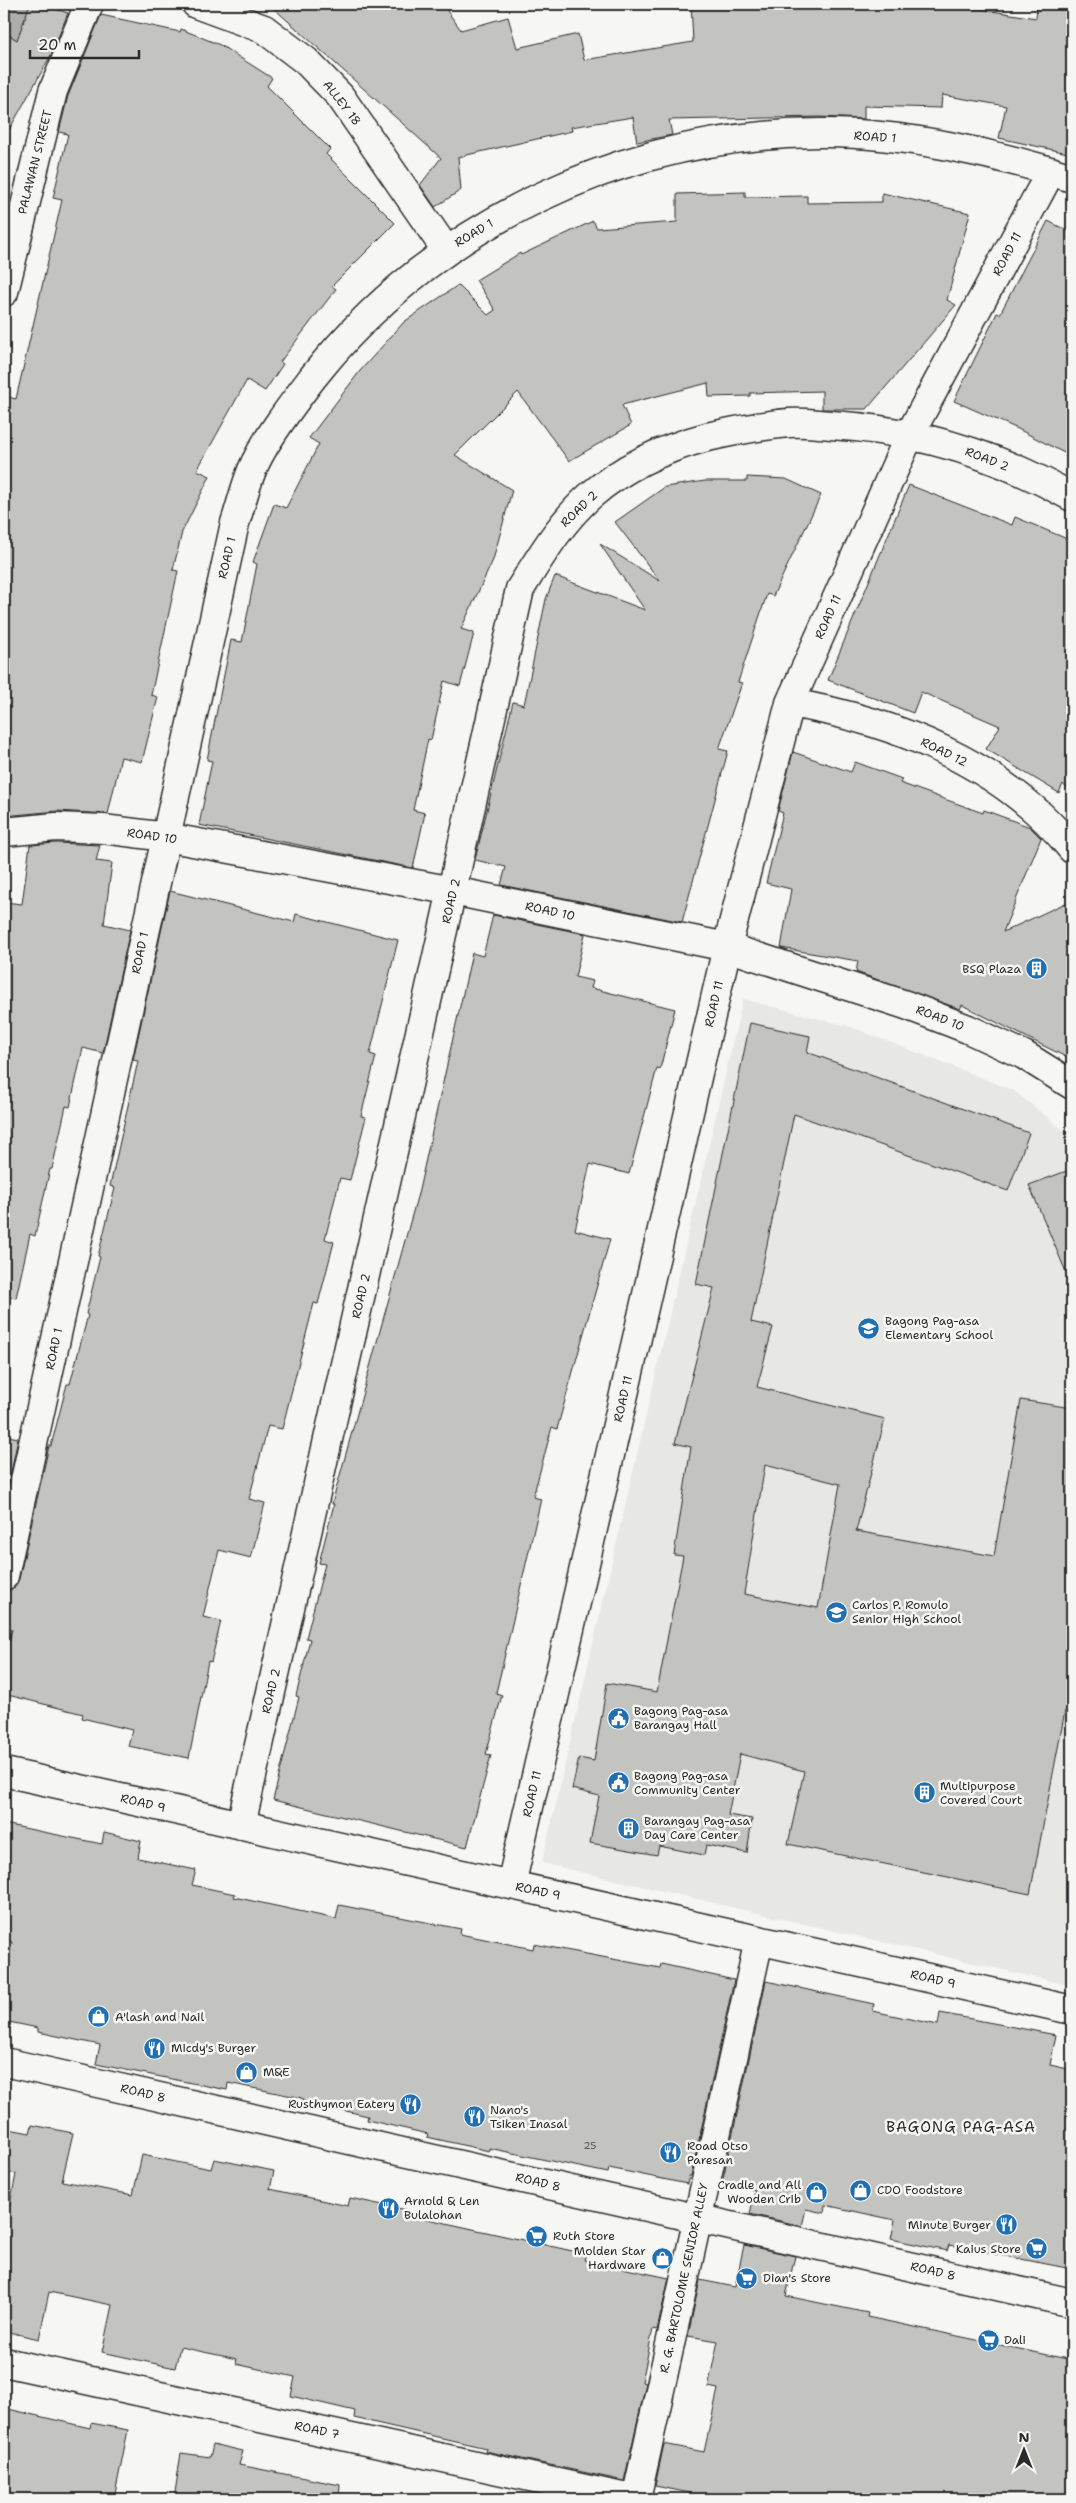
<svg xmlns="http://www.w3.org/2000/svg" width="1076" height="2503" font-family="'Shantell Sans',sans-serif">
	<rect width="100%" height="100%" fill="#f6f6f2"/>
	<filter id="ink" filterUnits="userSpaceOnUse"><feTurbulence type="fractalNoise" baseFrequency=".02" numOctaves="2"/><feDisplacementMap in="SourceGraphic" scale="10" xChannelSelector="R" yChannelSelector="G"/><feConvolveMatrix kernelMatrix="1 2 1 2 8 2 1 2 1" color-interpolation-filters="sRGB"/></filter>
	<g filter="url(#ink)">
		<!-- built -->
		<path fill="#e7e7e3" d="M743,999l108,28 162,63 59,47v849l-530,-123z"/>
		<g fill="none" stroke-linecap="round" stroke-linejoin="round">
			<!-- river -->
			<path stroke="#aeaeab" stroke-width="65" d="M4,35l22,-31"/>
		</g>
		<!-- building -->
		<path fill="#c3c3c0" stroke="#2b2b2b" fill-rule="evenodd" d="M30,4h9l29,9 -17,42 -47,84v-107l13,8z
			M269,4h173l19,26 47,-13 9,31 61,-14 6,26 109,-18 -2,-38h257l88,14 1,-14h35v150l-73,-16 7,-32 -64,-11 -1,13 -77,-2v13l-45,-2 -150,3 3,15 -35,7 -4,-25 -62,10 1,4 -114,26 3,33 -26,17 -15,-22 21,-27z
			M101,15l79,17 1,-3 39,16 52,33 -5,8 63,63 -4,5 69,69 -63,63 4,3 -56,73 3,2 -18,27 -18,-11 -50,90 13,6 -28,56 -9,38 5,1 -27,124 7,2 -16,65 -21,-5 -13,57 -51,-3 -53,5v-420l12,3 46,-199 -9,-2 15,-64 -9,-2 9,-36z
			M745,192v5l62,-1v7l75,-1v-9l88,20 -23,87 9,5 -89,104h-45v-18l-72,2v3l-41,1 -1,-14 -86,22 9,20 -62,36 -51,-69 -63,63 57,35 -19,70 -32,69 13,4 -14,53 -16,-5 -13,59 -3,-1 -15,71 12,3 -12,55 -214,-43 13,-64 -5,-1 24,-120 11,2 15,-78 -4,-2 21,-58 12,4 33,-64 -10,-6 51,-67 44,-49 54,-37 30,30 7,-5 -19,-30 44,-27 1,2 72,-34 4,7 80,-6v-28z
			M1048,221l24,12v224l-54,-28 -64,-28 43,-88 3,1z
			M747,477l39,2 35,16 -48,101 -6,-2 -29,88 4,1 -23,66 9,2 -46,171 -181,-37 5,-18 -31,-7 38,-158 11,3 22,-106 9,-23 90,34 -45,-66 60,37 -45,-59 50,-35 40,-6h42z
			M909,485l103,40 3,-8 57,24v253l-9,-10 -4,9 -73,-44 14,-23 -79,-34 -8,21 -85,-33z
			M793,752l58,20 4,-10 47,17 -2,4 83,30 1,-3 46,17 11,11 -38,94 69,-32v160l-110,-55 -2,4 -104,-37 2,-11 -77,-13 10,-59 -25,-6 17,-70 -5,-2z
			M56,843l44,2 -4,16 16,2 -8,61 26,6 -27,123 -20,-5 -13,59 -4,-1 -14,63h-2l-15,67 -5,-2 -14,64 -12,-2v-394l18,2 8,-59z
			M170,891l124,31 2,-8 102,26 -28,114 6,2 -15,60 5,1 -16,63 -10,-2 -15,61 9,3 -16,62 -4,-1 -32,126 -14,-3 -19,73 16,4 -14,55 -32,-8 -16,67 18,4 -10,41 -3,-1 -19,97 -61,-12 4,-16 -50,-12 1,-4 -79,-20v-31l8,-34 -8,-2v-21l4,-15 7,-4 4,-8 30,-133h2l16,-62h3l18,-69 -2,-1 14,-57 -2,-1 17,-68 -5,-2 28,-125 -5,-1z
			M493,915l92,19 -10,43 18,4 -2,7 84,21 -15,60 -3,-1 -28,106 -39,-10 -15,66 35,9 -53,190 -5,-2 -19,70 8,2 -45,194 6,2 -16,59 5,1 -24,92 -194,-47 26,-103 -3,-1 14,-57 -4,-1 19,-74 -6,-1 15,-59h-2l87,-314 53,-237 11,3z
			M750,1023l60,13 -3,16 222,81 -21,58 -214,-77 -43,208 22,5 -16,60 128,32 -29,112 138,25 27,-156 51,8v305l-7,-2 -35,183 -242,-50 16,-73 -64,-17 -12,61 24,4 -5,34 -41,-8 -2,10 -45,-9 -2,9 -67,-12 9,-47 -27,-7 7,-31 15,3 13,-78 50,9 26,-136 -9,-1 17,-108 -16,-4 39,-155 -18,-4zM765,1465l75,19 -22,124 -74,-14z
			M1072,1169v117l-43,-101z
			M4,1435l14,3 -9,44h-5z
			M4,1824l98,20 2,-12 37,9 -3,17 58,12 -4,15 43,9 -1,3 102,22 3,-14 122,24 -1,5 73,15 1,-5 126,24 1,-4 73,16 -43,196h-2l-2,8 -78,-16 -1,5 -119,-25v3l-62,-14 1,-3 -61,-14 1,-4 -66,-15v-3l-74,-15 -1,7 -131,-26 4,-19 -62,-13v-4l-34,-7v-43l8,-36 -8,-2z
			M766,1981l108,23 -1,7 65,14 2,-12 116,22 -6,30 22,5v199l-123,-24 -2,6 -56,-12 4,-19 -70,-15 -1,8 -18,-4 -4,17 -52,-12 5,-24 -33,-7z
			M32,2125l41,8 -11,48 71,14 9,-40 69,14 3,-10 60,12 -4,18 78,17 2,-8 56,12 -1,4 181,40 -2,6 85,18 -12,52 -4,-1 -11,53 4,1 -22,98 -139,-30 1,-3 -132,-30 1,-7 -64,-15 4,-19 -59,-13 1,-5 -57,-12 -5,21 -73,-16 10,-47 -63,-13 -10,47 -35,-8v-96l12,-61 -12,-2v-44l26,5z
			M744,2245l51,11 -9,40 82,17 -1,4 205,43v139h-378l1,-5 -40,-8 9,-42 40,8 14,-63 -10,-2 10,-46 -30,-5 12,-56 35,7z
			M4,2408l86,20 1,-5 37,7 -14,69h-95l-15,-3z
			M213,2444l30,7 -4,14 101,20 -1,14h-165l7,-46 29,4z"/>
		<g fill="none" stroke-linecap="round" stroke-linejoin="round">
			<defs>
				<path id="minor" d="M196,4l68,25 42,32 34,35 106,154
					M4,292l49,-201 36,-87
					M790,703c105,18 214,61 282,146
					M4,832l52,-5 47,2 63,8 287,54 274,56 179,58 62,24 56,26 48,30
					M4,1576l231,-1053c6,-18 10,-36 17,-53 12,-29 42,-68 61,-93 122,-154 310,-242 506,-244 81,-1 177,20 253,45
					M4,1772l1068,238
					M241,1825l279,-1236c21,-33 40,-66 70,-93 33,-29 75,-48 117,-59 27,-6 55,-12 82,-14 14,-1 28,1 42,2 85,5 167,30 241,72
					M511,1885l216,-938 63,-244 120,-269 141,-263
					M4,2062l1068,241
					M4,2362l627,137
					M636,2499l123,-559"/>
			</defs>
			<!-- minor casing -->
			<use href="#minor" stroke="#2b2b2b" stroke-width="31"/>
			<!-- minor -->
			<use href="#minor" stroke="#f6f6f2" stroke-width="28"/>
		</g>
	</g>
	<!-- icons -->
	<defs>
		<symbol id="building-disc" viewBox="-11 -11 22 22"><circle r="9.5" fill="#1f6fb2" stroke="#f6f6f2"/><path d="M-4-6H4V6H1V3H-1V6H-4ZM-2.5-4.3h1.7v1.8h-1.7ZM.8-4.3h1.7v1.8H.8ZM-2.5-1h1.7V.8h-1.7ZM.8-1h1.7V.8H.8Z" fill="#fff"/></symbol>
		<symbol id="school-disc" viewBox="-11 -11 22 22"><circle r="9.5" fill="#1f6fb2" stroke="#f6f6f2"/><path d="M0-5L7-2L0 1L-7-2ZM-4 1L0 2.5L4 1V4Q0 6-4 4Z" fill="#fff"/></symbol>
		<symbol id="civic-disc" viewBox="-11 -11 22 22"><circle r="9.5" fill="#1f6fb2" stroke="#f6f6f2"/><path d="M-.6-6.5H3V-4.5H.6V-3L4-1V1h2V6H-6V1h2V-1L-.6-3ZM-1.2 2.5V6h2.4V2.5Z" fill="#fff"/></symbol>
		<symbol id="shop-disc" viewBox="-11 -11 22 22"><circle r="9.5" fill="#1f6fb2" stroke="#f6f6f2"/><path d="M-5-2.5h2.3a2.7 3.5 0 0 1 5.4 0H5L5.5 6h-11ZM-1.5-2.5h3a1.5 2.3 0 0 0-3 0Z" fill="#fff"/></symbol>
		<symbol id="restaurant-disc" viewBox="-11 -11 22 22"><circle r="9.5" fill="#1f6fb2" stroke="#f6f6f2"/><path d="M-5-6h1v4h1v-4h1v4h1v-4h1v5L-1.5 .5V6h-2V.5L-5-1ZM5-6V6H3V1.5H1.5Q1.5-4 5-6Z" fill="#fff"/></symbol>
		<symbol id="supermarket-disc" viewBox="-11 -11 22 22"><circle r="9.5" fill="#1f6fb2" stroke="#f6f6f2"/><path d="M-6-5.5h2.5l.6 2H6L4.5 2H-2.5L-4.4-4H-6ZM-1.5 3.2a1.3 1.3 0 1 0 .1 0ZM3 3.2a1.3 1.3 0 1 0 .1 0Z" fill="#fff"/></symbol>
	</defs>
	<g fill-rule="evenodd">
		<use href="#building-disc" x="1024" y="956" width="25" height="25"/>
		<use href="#school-disc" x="856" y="1316" width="25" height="25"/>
		<use href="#school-disc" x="824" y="1600" width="25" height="25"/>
		<use href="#civic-disc" x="606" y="1706" width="25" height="25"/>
		<use href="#civic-disc" x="606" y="1770" width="25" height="25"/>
		<use href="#building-disc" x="912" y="1780" width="25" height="25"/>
		<use href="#building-disc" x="616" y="1816" width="25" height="25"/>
		<use href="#shop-disc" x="86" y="2004" width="25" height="25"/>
		<use href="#restaurant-disc" x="142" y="2036" width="25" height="25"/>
		<use href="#shop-disc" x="234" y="2060" width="25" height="25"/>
		<use href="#restaurant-disc" x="398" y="2092" width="25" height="25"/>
		<use href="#restaurant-disc" x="462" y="2104" width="25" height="25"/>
		<use href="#restaurant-disc" x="658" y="2140" width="25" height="25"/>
		<use href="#shop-disc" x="848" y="2178" width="25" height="25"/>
		<use href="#shop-disc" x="804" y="2180" width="25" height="25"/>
		<use href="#restaurant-disc" x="376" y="2196" width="25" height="25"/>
		<use href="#restaurant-disc" x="994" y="2212" width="25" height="25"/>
		<use href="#supermarket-disc" x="524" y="2224" width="25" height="25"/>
		<use href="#supermarket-disc" x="1024" y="2236" width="25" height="25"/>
		<use href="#shop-disc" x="650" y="2246" width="25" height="25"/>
		<use href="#supermarket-disc" x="734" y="2266" width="25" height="25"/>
		<use href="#supermarket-disc" x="976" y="2328" width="25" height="25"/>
	</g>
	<g text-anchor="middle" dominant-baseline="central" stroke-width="5" stroke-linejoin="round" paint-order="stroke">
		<!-- number labels -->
		<g font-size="10" fill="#515150">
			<text x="590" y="2145">25</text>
		</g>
		<!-- street labels -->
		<g font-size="12" fill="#2b2b2b" stroke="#f6f6f2">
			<text transform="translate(342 103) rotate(52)">ALLEY 18</text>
			<text transform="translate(875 137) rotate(4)">ROAD 1</text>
			<text transform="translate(35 162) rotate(-76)">PALAWAN STREET</text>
			<text transform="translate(474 233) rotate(-31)">ROAD 1</text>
			<text transform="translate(1007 254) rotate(-62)">ROAD 11</text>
			<text transform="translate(987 459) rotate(21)">ROAD 2</text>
			<text transform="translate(579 509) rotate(-44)">ROAD 2</text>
			<text transform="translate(227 558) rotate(-77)">ROAD 1</text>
			<text transform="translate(828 617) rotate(-66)">ROAD 11</text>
			<text transform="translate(944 752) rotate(26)">ROAD 12</text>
			<text transform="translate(152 836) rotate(8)">ROAD 10</text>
			<text transform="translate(451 901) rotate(-77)">ROAD 2</text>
			<text transform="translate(550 911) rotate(12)">ROAD 10</text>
			<text transform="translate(140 953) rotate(-78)">ROAD 1</text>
			<text transform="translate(714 1004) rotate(-77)">ROAD 11</text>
			<text transform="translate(940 1018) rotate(21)">ROAD 10</text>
			<text transform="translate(361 1296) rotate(-77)">ROAD 2</text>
			<text transform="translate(54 1349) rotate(-78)">ROAD 1</text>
			<text transform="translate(623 1399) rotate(-77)">ROAD 11</text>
			<text transform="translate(271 1691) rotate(-77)">ROAD 2</text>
			<text transform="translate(532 1794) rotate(-77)">ROAD 11</text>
			<text transform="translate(143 1803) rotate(13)">ROAD 9</text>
			<text transform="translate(538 1891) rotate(12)">ROAD 9</text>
			<text transform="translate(933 1979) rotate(13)">ROAD 9</text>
			<text transform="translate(143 2093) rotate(13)">ROAD 8</text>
			<text transform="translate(538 2182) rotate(13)">ROAD 8</text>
			<text transform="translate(933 2271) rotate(13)">ROAD 8</text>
			<text transform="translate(684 2278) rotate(-78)">R. G. BARTOLOME SENIOR ALLEY</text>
			<text transform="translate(317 2430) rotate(12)">ROAD 7</text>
		</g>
		<!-- poi labels -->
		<g font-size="12" fill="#2b2b2b" stroke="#f6f6f2" text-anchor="start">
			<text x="1021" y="969" text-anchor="end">BSQ Plaza</text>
			<text x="885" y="1321">Bagong Pag-asa<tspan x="885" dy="14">Elementary School</tspan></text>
			<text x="852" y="1605">Carlos P. Romulo<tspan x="852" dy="14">Senior High School</tspan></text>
			<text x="634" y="1711">Bagong Pag-asa<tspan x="634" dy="14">Barangay Hall</tspan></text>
			<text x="634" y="1776">Bagong Pag-asa<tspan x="634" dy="14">Community Center</tspan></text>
			<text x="940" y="1786">Multipurpose<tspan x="940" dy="14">Covered Court</tspan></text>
			<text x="644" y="1821">Barangay Pag-asa<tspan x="644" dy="14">Day Care Center</tspan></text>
			<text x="115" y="2017">A'lash and Nail</text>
			<text x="171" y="2048">Micdy's Burger</text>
			<text x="263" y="2072">M&amp;E</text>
			<text x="395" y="2104" text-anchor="end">Rusthymon Eatery</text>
			<text x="490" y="2110">Nano's<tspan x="490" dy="14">Tsiken Inasal</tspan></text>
			<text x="687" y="2146">Road Otso<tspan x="687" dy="14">Paresan</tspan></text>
			<text x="801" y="2185" text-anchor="end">Cradle and All<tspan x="801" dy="14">Wooden Crib</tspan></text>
			<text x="877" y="2190">CDO Foodstore</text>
			<text x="404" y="2201">Arnold &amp; Len<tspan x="404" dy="14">Bulalohan</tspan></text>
			<text x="991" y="2225" text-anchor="end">Minute Burger</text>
			<text x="553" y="2236">Ruth Store</text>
			<text x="1021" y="2249" text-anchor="end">Kaius Store</text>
			<text x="646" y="2251" text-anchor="end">Molden Star<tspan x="646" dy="14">Hardware</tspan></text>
			<text x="763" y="2278">Dian's Store</text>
			<text x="1004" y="2340">Dali</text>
		</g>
		<!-- quarter labels -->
		<g font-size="15" letter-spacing="1" fill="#2b2b2b" stroke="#f6f6f2">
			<text x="961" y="2127">BAGONG PAG-ASA</text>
		</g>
	</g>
	<!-- margin -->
	<rect width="1076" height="2503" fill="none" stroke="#f6f6f2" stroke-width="20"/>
	<rect x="10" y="10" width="1056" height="2483" fill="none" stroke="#2b2b2b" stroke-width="2" filter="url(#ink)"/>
	<!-- north arrow -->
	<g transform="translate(1024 2450)" stroke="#f6f6f2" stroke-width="4" paint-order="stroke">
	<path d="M0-4L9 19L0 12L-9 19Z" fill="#2b2b2b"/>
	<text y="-8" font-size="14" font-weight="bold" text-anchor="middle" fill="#2b2b2b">N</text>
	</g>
	<!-- scale -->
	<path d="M30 50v8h109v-8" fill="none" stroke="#2b2b2b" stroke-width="2.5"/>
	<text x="38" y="50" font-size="15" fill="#2b2b2b" stroke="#f6f6f2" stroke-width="4" paint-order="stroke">20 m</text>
</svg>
